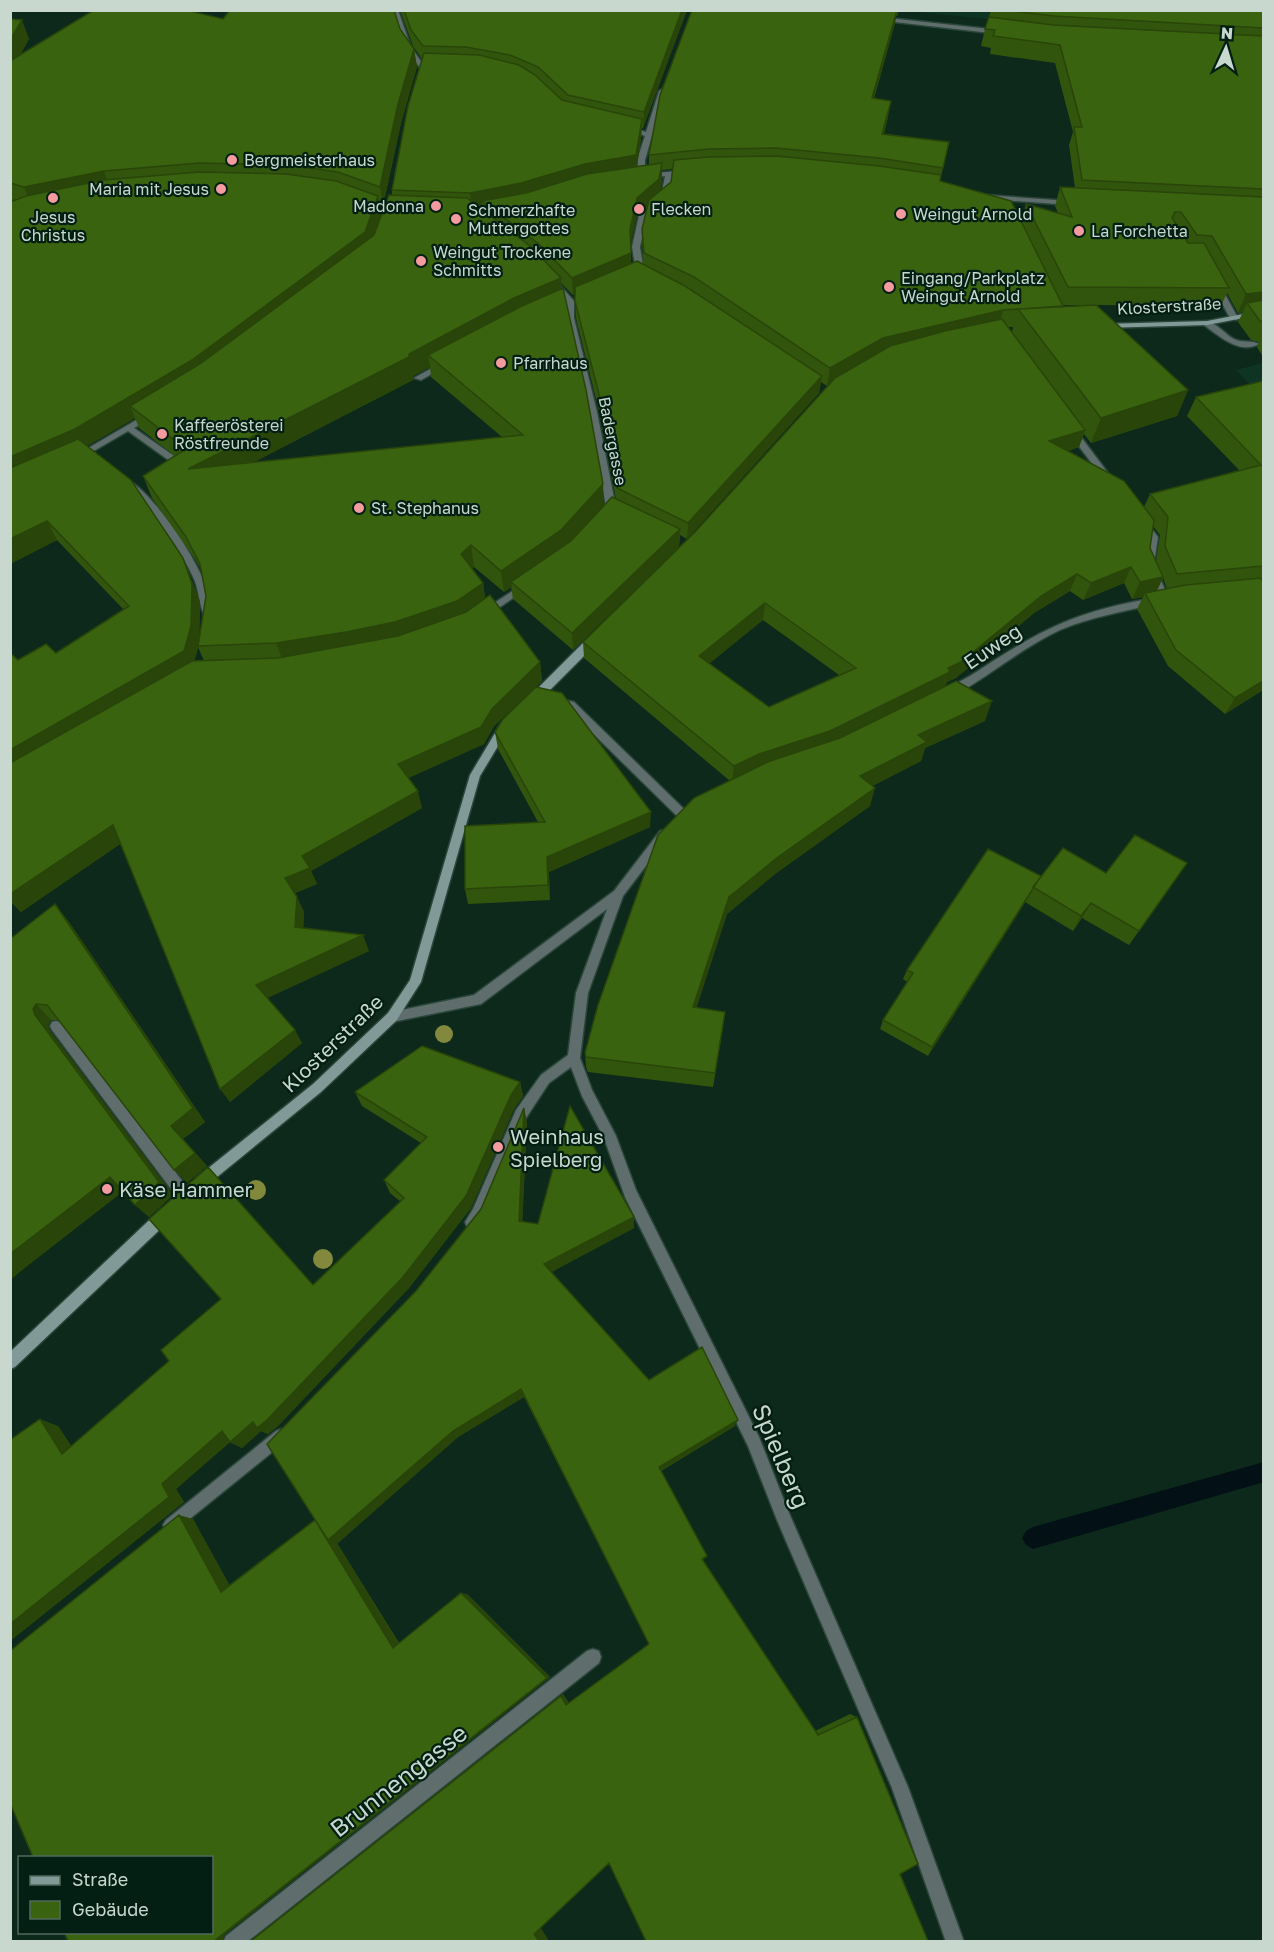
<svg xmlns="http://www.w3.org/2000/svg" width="1274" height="1952" font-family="'Golos Text',sans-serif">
	<rect width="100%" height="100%" fill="#0c291c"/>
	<!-- built -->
	<path fill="#0e3424" d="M911,11h179l-1,19z
		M1263,363v34l-27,-27z"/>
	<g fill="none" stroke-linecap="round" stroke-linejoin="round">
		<!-- stream -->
		<path fill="#031015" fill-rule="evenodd" d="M1264,1462v20l-231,67 -7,-4 -4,-7 4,-7 7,-4z"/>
		<defs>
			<path id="lane" d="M1214,285l7,2 17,31 -1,2 -7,-2 -17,-31z
				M1204,321c12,0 20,13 30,18 8,4 18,1 25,5 -19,11 -40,-8 -55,-19z
				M56,1021l4,1 130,169 2,5 -2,5 -5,1 -5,-1 -128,-171 -2,-4 2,-4z"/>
			<path id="street" d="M392,10h6l13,37 14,20 -1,1h-4l-15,-21z
				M879,17l120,13 3,2 -3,2 -122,-14 -1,-1z
				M662,89l3,2 -20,69v14l44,-4 4,2 -21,4 -3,22 -22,18 -7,31 3,18 -2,8 -4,2 -4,-2 2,-8 -3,-18 7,-32 22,-18 4,-21 -26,3 -2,-19 8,-24 -22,-8 3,-2 20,6 13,-41z
				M986,195l84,6 4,2 -4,2 -81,-6 -4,-2z
				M551,282h6l17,19v17l23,94 19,96 -10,7 -5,-3 5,-5 -17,-95 -23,-94v-17l-15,-15z
				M441,363l7,2 -27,15 -7,-2z
				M150,412l3,1v4l-19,11 53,37v4h-6l-53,-38 -48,28h-6l-1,-2z
				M1072,428l3,1 36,48v4h-6l-36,-48 -1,-2z
				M127,480c27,11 92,106 83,135h-6c-5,-11 -5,-24 -10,-36 -16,-35 -41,-68 -70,-94l-2,-2z
				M1143,521l3,1 12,15 -4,27 15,35 -5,3 -5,-3 -15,-35 4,-27 -10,-13z
				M525,583l5,3 -2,2 -40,27h-6v-4z
				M1155,598l3,1v4c-33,9 -66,13 -98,27 -39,18 -70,46 -107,66h-8l-1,-3c8,-9 24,-15 34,-22 63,-42 102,-61 177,-73z
				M560,699l14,3 112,109 2,3 -2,3h-8l-111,-109 -11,-2 -1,-3 1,-3z
				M664,830l6,4 -2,3 -45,59 -35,97 -8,65 12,32 24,46 20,54 123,247 30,76 119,274 56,155h-18l-54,-154 -115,-268 -29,-74 -123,-249 -21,-59 -22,-42 -11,-29 -22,16 -23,35 -43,101 -6,8 -5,2 -5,-2 -2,-5 8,-13 43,-99 25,-35 27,-20 8,-62 31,-84 -126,95 -89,18 -4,-1 -2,-4 2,-4 4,-1 82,-17 140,-104 46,-60z
				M281,1429l5,2 2,5 -2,5 -110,89 -5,3 -5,-3 -3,-5 3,-5 110,-89z
				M593,1649l6,2 2,6 -2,6 -352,279h-24l3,-6 361,-285z"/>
			<path id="secondary" d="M1264,310v4l-57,11 -104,3 -4,-2 4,-2 104,-3z
				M593,636l4,1v6l-60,60h-8l-1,-3 1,-3 60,-60z
				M505,722l5,4 -30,50 -59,206 -25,39 -75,71 -115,94 -5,2 -5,-2 -2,-4 2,-4 117,-94 75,-71 22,-33 60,-205 31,-52z
				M166,1207l5,2 2,5 -2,5 -156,148 -5,2v-17l151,-143z"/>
		</defs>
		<!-- lane casing -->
		<use href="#lane" stroke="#2a4539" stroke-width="3"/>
		<!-- street casing -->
		<use href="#street" stroke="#2a4539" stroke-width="3"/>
		<!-- secondary casing -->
		<use href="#secondary" stroke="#2a4539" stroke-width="3"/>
		<!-- lane -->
		<use href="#lane" fill="#5f6e6d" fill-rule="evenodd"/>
		<!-- street -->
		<use href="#street" fill="#5f6e6d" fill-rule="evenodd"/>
		<!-- secondary -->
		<use href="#secondary" fill="#819a98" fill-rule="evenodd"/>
	</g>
	<!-- trees -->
	<g fill="#83893c">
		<circle cx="444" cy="1034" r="9"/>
		<circle cx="256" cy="1190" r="10"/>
		<circle cx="323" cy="1259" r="10"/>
	</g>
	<!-- wall -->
	<path fill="#32550d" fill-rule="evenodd" d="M400,10h287l-44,118h-1l-1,10 -4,29 12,-2v-10l43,-145h207l-2,6h-1l-1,7 -21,76 14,18 -4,17 65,8 -9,39 81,41 5,-18 32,9 -3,-7 5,-19 15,1 -6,-43 4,-13 -18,-69 -65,-9 1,-6 -10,-2 4,-17 6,-19h272v347l-6,-10 2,-5 -8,-2 -13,-18 5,-10 -5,1 -11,-20 -6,13 -124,-1 91,85 -11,26 -86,27 -7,-9 -5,13 -11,4 76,56 6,-13 90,-23 -53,-55 9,-19 67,-16v309l-38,24 -57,-48 -31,-57 6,-12 -11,2 -8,-16 -41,17 -13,-9 -36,22 -78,65 -9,4 -2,4 40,35 -60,27 -4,13 -49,25 -2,20 -95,68 -48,40 -31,93 27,21 -10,59 -125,-15 -2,-5 -1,-14 145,-272 -146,-123 -1,-16 93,-92 -103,100 -60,-51 -2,-12 -7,5 -30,-25 -2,2 11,14 2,16 55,63 2,19 -48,45 -10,18 -76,34 14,30 -111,63 6,13 -22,9 9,19 -1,16 66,23 -102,47 35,45 -72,59 -110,-258 -99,68 -11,-11v-248l8,7 38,-7 68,-43 -67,-70 -47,24v-545l19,20 -9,16 203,-36 177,10 14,20 3,18 -16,56 -18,83 -4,-1 2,10 11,-20v-5l30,-131 -9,-13zM673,169l-2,13 -11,9 2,-11v-10zM648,205l-6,24 1,36 -12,-1 -1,-21 7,-28zM561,283l12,12 2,-1 1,24 23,93 17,88 -12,7zM1063,305h19l-19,2zM1008,327h5l-1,5zM430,367l1,10 71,60 -250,26 161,-83v-4zM821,382l6,4 2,-1 -134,147 -16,15 1,-12 7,4 132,-146zM135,418l4,10 36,28 -32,20 9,22 43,61 7,12 4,25 -7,43 1,-37 -17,-44 -96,-112zM1153,526l7,9 -4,27 -6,-14zM1163,578l4,11 -10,2zM763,620l76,55 -70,32 -60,-44zM198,647l6,14h-10z
		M495,732l155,95 -101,45 1,28 -82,4 -3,-15 73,-67 -40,-73z
		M1187,863l-58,82 -47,-27 -9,13 -48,-29 1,-1 -98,155 -48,-27 3,-9 24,-38 -4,-3 4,-9 131,-89z
		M69,922l136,200 -22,17 24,27 -20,17 -128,-163h-8l-3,5 2,6 123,164 -24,22 -14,-12 -12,-14 -101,79 -12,10v-341z
		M520,1082l3,14 -9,13 -43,99 -62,80 -131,138 -10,8 -7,-3 -19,17 -12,-6 -54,47 8,13 -174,139 48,-215 13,20 243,-161 87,-83 -11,-9 -6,-13 37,-37 -59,-37 -7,-14z
		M527,1122l-5,100 16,2 96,-7v11l-83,44 98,108 86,46 -74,45 46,85 -4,4 112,171 35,-17 7,3 -248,146 -69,65 9,13h-298l310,-245 2,-2 6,9 80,-59 -125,-247 -66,40 -120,106h-1l62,100 68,-49 83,83 -325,257 -32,-415 36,66 86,-65 101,-229 65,-82z"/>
	<!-- shaded-wall -->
	<path fill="#29450a" d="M682,10h5l-44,118 1,-16z
		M897,10l-2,13 -26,92 3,-17z
		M22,20l7,19 -19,33v-32z
		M414,49l3,18 -16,56 -18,83 -3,-19 18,-83z
		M891,101l-3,16 -9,33 3,-16z
		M642,119l-1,19 -5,35 -154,28 1,9 -11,2 -2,-19z
		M662,163v17l-3,16 -22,19 -7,32v-18l7,-31z
		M104,171l7,20 -79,16 -8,-20z
		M378,196l3,19 -12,37 -229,162 -10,-8 5,12 -51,30 -74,32v-23z
		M631,253v17l-58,25 -1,-17z
		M561,278l1,22 -134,55 2,12 -17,9v4l-216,111 -9,-22 326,-171z
		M1263,292v17l-16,-6 -4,9 -5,1 8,-19z
		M1003,310l-5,18 -119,28 -52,30 3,-18 53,-30z
		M822,376l-3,17 -132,146 1,-16z
		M1188,390l-11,26 -86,27 10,-25z
		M1085,430l-6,17 -36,12 6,-18z
		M603,484l1,22 -41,45 -52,31 1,5 -8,5 -3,-21z
		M47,521l10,19 -47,24v-25z
		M680,529l-1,18 -106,103 -1,-17z
		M471,545l3,22 -10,9 -3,-22z
		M183,558l17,44 -1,43 -7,25 -182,104v-24z
		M1131,567l-7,16 -41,17 8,-17z
		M1077,574l-7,17 -36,22 -78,65 -9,4 -2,5 -3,2 -116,58 -69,23 -25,12 2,-16 25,-12 71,-23 116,-57 2,-6 13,-6 80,-66z
		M1163,577l-8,17 -10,-1 -2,4 -11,2 8,-17z
		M483,583l3,22 -25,17 -177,42 -8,-21z
		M765,603l-2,17 -65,53 1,-17z
		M540,662l2,19 -48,45 -10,18 -82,37 -4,-17 94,-55z
		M1263,681v9l-38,24 10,-16z
		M992,701l-7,20 -60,27 -4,13 -66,34 5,-19 58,-41z
		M875,788l-5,18 -95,68 -48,40 -35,108 1,-15 36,-110 49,-40z
		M418,791l4,17 -111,63 6,13 -24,10 -8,-16 17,-22z
		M651,812l-1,15 -101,45 1,28 -2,-15 -1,-28z
		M113,825l10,17 -102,70 -11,-12v-6z
		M1031,891l-5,10 -98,155 4,-9z
		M297,897l7,15 -1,30 -8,-15z
		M1091,903l-9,15 -9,13 8,-15z
		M55,904l14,18 136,200 -22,17 24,27 -20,17 -13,-13 -3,-44z
		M363,935l6,16 -104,48 -9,-14z
		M36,1004l15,16 -3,5 2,6 123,164 -24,22 -14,-12 -100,-190 -2,-6z
		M295,1030l7,13 -72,59 -10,-13z
		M520,1082l3,14 -9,13 -43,99 -62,80 -131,138 -10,8 -7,-3 -19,17 -12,-6 281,-347z
		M524,1108l3,14 -5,111 -3,-12z
		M110,1177l15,13 -103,80 -12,10v-26z
		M634,1217v11l-88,47 -2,-11z
		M521,1389l3,8 -66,40 -120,106h-1l64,105h-8l-78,-128 138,-89z
		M40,1419l18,7 22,33 -18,-5z
		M738,1420l-3,6 -77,46 1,-5z
		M222,1431l12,7 -58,51 8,13 -174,139v-17l152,-140z
		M179,1515l14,4 41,74 -13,-1z
		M461,1593l6,1 83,83 -325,257 -3,7h-8z
		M563,1694l6,9 -3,2 -5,-9z
		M538,1923l11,18h-10l-5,-7z"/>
	<!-- building -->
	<path fill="#3a630f" stroke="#29450a" stroke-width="1.5" fill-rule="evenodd" d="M94,10h92l37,9 7,-9h164l6,19 14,20 -16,55 -18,83 -42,-15 -51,-7 -88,-2 -95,8 -80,16 -14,-4v-122z
		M404,10h278l-38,102 -76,-17 -30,-28 -28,-12 -44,-8 -43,-1 -12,-16z
		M692,10h205l-25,88 19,3 -9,33 67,8 -6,26 -64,-10 -103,-10 -67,1 -60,6 11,-60z
		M1004,10h259v18l-209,-12z
		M989,17l64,8 210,11v153l-181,-9 -8,-53h8l-22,-82 -67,-9 2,-6 -10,-1z
		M10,19l12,1 -12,20z
		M424,53l55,2 40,10 16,10 27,25 80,19 -6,36 -51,9 -64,19 -51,10 -78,-3 16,-84z
		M776,156l103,10 62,9 -1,6 71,20 52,105 -60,4 -120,28 -53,30 -136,-91 -50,-24 -2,-24 7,-29 22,-18 3,-22 35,-3z
		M662,163l-3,16 -22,19 -7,31 1,24 -59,25 -33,-34 -57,-43 44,-8 61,-19z
		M199,172l87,2 50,7 42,15 -13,36 -173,128 -117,69 -65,28v-255l16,-6 78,-16z
		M1060,187l203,10v95l-17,2 -34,-58 -15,-1 -16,-23h-6l-3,6 16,25h16l25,45 -161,-1 -42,-83 46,13z
		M389,195l78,3 63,48 31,32 -47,20 -105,56v3l-221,112 335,-34 -95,-80 94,-49 41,-18 23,102 17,94 -42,46 -60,41 -30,-26 -10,9 22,29 -26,18 -62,21 -49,10 -70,11 -78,3 8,-50 -6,-32 -14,-27 -43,-61 43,-27 -56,-43 70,-42 174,-129z
		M637,261l48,25 137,90 -134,147 -71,-35 -18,-94 -24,-93v-14z
		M1263,300v22l-3,-1 -13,-18z
		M1096,305l92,85 -87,28 -83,-109z
		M1002,319l83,111 -36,11 75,40 30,39 -4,28 13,29 -23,5 -9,-15 -40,16 -14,-9 -36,22 -80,66 -13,6 2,3 -2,2 -118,58 -71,23 -25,12 -151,-124 112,-110 140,-154 55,-32 55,-15zM765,603l91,65 -87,39 -70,-51z
		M1263,381v185l-86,8 -12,-28 3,-29 -18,-23 111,-29 -65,-68z
		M78,439l53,41 52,78 9,26 -1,42 -7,25 -174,99v-97l8,7 28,-16 10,9 73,-47 -82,-85 -37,18v-71z
		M612,497l68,32 -108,104 -61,-51 60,-41z
		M1261,578l2,5v98l-28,17 -59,-48 -31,-57 41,-8z
		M490,595l50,67 -48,47 -11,18 -83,37 20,27 -116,65 8,12 -25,10 12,19 -2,30 68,8 -107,50 39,45 -75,59 -107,-264 -103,69v-131l182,-102 86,-3 120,-22 68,-24z
		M956,681l36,20 -74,34 9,7 -67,34 15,12 -97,69 -49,40 -36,110 32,5 -10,61 -129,-16 -1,-4 13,-48 60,-170 36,-37 76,-37 70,-23z
		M536,687l26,6 89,119 -104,45 1,28 -83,4v-63l80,-4 -50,-90 8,-13z
		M1135,835l52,28 -48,68 -48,-28 -10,13 -48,-29 30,-39 43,25z
		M988,849l53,27 -109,171 -49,-27 30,-47 -6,-3z
		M55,904l138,204 -22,18 24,27 -21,17 -127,-165 -11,-1 -3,5 2,6 124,167 -24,23 -25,-28 -100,77v-315z
		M422,1046l98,36 -9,13 -45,101 -63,81 -136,143 -10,8 -4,-6 -23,20 -8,-11 -60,53 7,13 -159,127v-184l30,-21 22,35 107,-93 -8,-11 60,-51 -72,-80 59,-52 105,118 91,-87 -20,-18 43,-43 -72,-45z
		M570,1106l64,111 -90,47 105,116 53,-33 36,73 -79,47 48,89 -5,3 116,176 39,-18 61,147 -18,10 28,67h-282l-37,-78 -75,71 5,7h-288l310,-245 5,9 83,-61 -128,-255 -68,42 -125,109 -61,-96 149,-153 65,-82 43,-101 -5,113 19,3z
		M179,1515l42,77 94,-72 78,128 68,-55 86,85 -333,263h-146l-4,-9h148v-75h-179l-23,-54v-152z"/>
	<!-- markers -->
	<g fill="#f49b9f" stroke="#031f13" stroke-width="2">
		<circle cx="232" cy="160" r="6"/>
		<circle cx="221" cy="189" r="6"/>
		<circle cx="53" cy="198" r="6"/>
		<circle cx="436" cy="206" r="6"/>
		<circle cx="639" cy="209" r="6"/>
		<circle cx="901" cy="214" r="6"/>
		<circle cx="456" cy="219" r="6"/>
		<circle cx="1079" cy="231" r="6"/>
		<circle cx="421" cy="261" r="6"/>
		<circle cx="889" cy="287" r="6"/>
		<circle cx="501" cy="363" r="6"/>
		<circle cx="162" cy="434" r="6"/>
		<circle cx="359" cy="508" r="6"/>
		<circle cx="498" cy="1147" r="6"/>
		<circle cx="107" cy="1189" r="6"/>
	</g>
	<g text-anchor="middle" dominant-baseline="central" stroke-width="4.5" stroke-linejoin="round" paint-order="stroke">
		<!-- far-poi labels -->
		<g font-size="16" fill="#c8d8cf" stroke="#031f13" text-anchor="start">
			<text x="244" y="160">Bergmeisterhaus</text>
			<text x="209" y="189" text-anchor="end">Maria mit Jesus</text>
			<text x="424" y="206" text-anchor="end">Madonna</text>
			<text x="651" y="209">Flecken</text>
			<text x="468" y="210">Schmerzhafte<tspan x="468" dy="18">Muttergottes</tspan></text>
			<text x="913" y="214">Weingut Arnold</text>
			<text x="53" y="217" text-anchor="middle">Jesus<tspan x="53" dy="18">Christus</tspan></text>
			<text x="1091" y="231">La Forchetta</text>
			<text x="433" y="252">Weingut Trockene<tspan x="433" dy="18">Schmitts</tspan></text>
			<text x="901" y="278">Eingang/Parkplatz<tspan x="901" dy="18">Weingut Arnold</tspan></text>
			<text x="513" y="363">Pfarrhaus</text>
			<text x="174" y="425">Kaffeerösterei<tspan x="174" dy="18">Röstfreunde</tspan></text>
			<text x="371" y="508">St. Stephanus</text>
		</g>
		<!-- far-street labels -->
		<g font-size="16" fill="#c8d8cf" stroke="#031f13">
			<text transform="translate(1169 306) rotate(-3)">Klosterstraße</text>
			<text transform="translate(613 441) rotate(79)">Badergasse</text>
		</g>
		<!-- street labels -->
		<g font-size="20" fill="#c8d8cf" stroke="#031f13">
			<text transform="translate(992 646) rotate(-34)">Euweg</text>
			<text transform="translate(332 1043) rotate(-44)">Klosterstraße</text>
		</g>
		<!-- poi labels -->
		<g font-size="20" fill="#c8d8cf" stroke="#031f13" text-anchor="start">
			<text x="510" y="1136">Weinhaus<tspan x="510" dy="23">Spielberg</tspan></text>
			<text x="119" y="1189">Käse Hammer</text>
		</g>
		<!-- near-street labels -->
		<g font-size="24" fill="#c8d8cf" stroke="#031f13">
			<text transform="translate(782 1456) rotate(67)">Spielberg</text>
			<text transform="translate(398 1780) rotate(-38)">Brunnengasse</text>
		</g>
	</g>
	<!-- border -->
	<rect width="1274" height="1952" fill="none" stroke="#c8d8cf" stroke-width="24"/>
	<!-- legend -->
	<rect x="18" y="1856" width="195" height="78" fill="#031f13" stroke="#52695e" stroke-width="1.5"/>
	<rect x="30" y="1876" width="30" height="9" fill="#819a98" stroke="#52695e" stroke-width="1.5"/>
	<text x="72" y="1886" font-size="18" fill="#c8d8cf">Straße</text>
	<rect x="30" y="1901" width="30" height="18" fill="#3a630f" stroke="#52695e" stroke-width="1.5"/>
	<text x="72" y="1916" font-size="18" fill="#c8d8cf">Gebäude</text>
	<!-- north arrow -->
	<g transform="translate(1226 48) rotate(4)" stroke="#031f13" stroke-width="4.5" paint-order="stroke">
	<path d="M0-4.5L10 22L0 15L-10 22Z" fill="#c8d8cf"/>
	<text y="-9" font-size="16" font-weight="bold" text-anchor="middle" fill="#c8d8cf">N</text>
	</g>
</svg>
